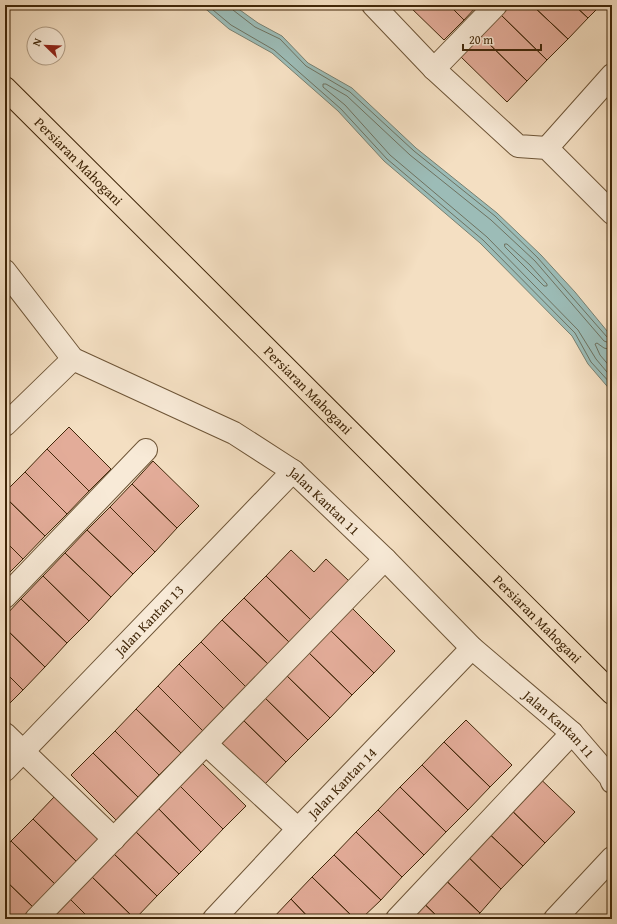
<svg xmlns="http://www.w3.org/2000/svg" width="617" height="924" font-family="'Gentium Book Plus',serif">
	<rect width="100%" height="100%" fill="#f4dfc2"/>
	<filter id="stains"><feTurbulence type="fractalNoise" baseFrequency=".005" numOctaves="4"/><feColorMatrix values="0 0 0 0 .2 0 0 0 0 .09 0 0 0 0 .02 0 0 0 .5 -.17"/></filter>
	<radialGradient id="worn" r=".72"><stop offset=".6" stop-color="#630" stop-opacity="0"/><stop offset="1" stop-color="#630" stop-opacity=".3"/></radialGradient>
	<!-- water -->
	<path fill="#9cbcb7" stroke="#788071" d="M201,5h32l25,18 24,13 26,27 44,25 64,60 81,65 44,42 34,37 37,45v55l-24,-28 -16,-28 -92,-93 -96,-82 -46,-50 -66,-58 -43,-24z"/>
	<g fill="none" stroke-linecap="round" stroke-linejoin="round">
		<!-- shore -->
		<path stroke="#6e7260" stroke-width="1" d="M207,5l24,20 43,25 67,59 46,50 96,81 92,93 16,29 21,23
			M231,5l2,5 22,17 25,12 26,27 44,26 64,59 81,65 43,42 69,79 5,2
			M505,244h2l23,21 17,19v2h-3l-39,-39z
			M612,344l-8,-3 -69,-80 -44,-41 -81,-65 -63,-59 -21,-12h-3v3l22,18 45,50 97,82 91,93 18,29 16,19
			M612,350l-8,-2 -7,-5 -2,1 5,11 12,14"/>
	</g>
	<!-- building -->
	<path fill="#e3ac99" stroke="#412709" d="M408,5h41l15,15 -20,20z
		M449,5h29l-14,15z
		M509,5h23l36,34 -21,21 -47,-46z
		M532,5h42l14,13 -20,21z
		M574,5h27l-13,13z
		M500,14l47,46 -20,21 -47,-46z
		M480,35l47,46 -20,21 -47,-46z
		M69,427l42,42 -22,22 -42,-42z
		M47,449l42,42 -22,23 -42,-42z
		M153,461l46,45 -22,22 -45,-44z
		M25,472l42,42 -22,22 -40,-39v-5z
		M132,484l45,44 -22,24 -45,-45z
		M5,497l40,39 -22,23 -18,-18z
		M110,507l45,45 -22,22 -46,-44z
		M87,530l46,44 -22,23 -46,-44z
		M5,541l18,18 -18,18z
		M291,550l23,22 12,-13 23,22 -38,39 -45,-44z
		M65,553l46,44 -22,24 -46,-45z
		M43,576l46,45 -22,22 -46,-44z
		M266,576l45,44 -22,22 -45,-44z
		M244,598l45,44 -21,22 -46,-44z
		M21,599l46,44 -22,24 -40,-39v-12z
		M351,607l44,44 -21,22 -45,-44z
		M222,620l46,44 -22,23 -45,-45z
		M5,628l40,39 -22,23 -18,-18z
		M329,629l45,44 -22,22 -45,-44z
		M201,642l45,45 -22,22 -45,-45z
		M307,651l45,44 -22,23 -45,-44z
		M179,664l45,45 -21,22 -45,-45z
		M5,672l18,18 -18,18z
		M285,674l45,44 -22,22 -45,-44z
		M158,686l45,45 -22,22 -45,-44z
		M263,696l45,44 -22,22 -45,-44z
		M136,709l45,44 -22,22 -44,-44z
		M241,718l45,44 -22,23 -44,-44z
		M466,720l46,45 -22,22 -46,-45z
		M115,731l44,44 -21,22 -45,-44z
		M444,742l46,45 -22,23 -46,-45z
		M93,753l45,44 -22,23 -45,-45z
		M201,762l45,44 -23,23 -44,-44z
		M422,765l46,45 -22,22 -46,-45z
		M530,769l45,43 -30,31 -44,-43z
		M179,785l44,44 -22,23 -44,-45z
		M400,787l46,45 -22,23 -46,-45z
		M55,796l46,46 -22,22 -46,-45z
		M501,800l44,43 -22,23 -44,-42z
		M157,807l44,45 -22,22 -45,-44z
		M378,810l46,45 -22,22 -46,-45z
		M33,819l46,45 -22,22 -46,-45z
		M479,824l44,42 -22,23 -44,-43z
		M134,830l45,44 -22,22 -45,-44z
		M356,832l46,45 -21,23 -47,-45z
		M11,841l46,45 -22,23 -30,-29v-32z
		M457,846l44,43 -21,24 -45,-43z
		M112,852l45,44 -22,23 -45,-44z
		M334,855l47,45 -20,19h-6l-43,-42z
		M435,870l45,43 -6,6h-34l-27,-26z
		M90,875l45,44h-45l-22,-22z
		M312,877l43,42h-45l-19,-20z
		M5,880l30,29 -10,10h-20z
		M413,893l27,26h-46z
		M68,897l22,22h-43z
		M291,899l19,20h-38z"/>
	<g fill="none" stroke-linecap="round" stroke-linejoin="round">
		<defs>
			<g id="minor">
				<path d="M373,5l61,64 84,77 29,2 65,65"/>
				<path d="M434,69l62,-64"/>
				<path d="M547,148l65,-73"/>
				<path id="s1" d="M5,271l68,88 161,74 59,38 92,88 87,89 100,85 38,44 2,5"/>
				<path d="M5,425l68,-66"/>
				<path d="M5,597l141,-147"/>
				<path d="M5,734l109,105"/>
				<path d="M206,744l92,85"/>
				<path id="s2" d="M5,770l288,-299"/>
				<path d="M36,919l349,-360"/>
				<path id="s3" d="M214,919l84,-90 174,-181"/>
				<path d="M397,919l175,-186"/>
				<path d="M555,919l57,-61"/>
			</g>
			<g id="major">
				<path id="s4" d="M5,88l607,605"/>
			</g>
		</defs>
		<!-- minor casing -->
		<use href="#minor" stroke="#6e5537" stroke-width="24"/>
		<!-- major casing -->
		<use href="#major" stroke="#412709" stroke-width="24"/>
		<!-- minor -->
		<use href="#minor" stroke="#f8ead7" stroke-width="22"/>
		<!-- major -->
		<use href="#major" stroke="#f4dfc2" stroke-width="22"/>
	</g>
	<g text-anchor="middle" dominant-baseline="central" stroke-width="3.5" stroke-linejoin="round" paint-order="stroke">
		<!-- street labels -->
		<g font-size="14" fill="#412709" stroke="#f8ead7">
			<text stroke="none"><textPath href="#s4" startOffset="104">Persiaran Mahogani</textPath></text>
			<text stroke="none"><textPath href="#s4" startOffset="428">Persiaran Mahogani</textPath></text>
			<text stroke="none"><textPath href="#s1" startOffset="402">Jalan Kantan 11</textPath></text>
			<text stroke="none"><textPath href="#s4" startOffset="752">Persiaran Mahogani</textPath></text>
			<text stroke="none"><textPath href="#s2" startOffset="208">Jalan Kantan 13</textPath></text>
			<text stroke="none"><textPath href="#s1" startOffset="726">Jalan Kantan 11</textPath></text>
			<text stroke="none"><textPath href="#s3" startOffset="187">Jalan Kantan 14</textPath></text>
		</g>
	</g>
	<!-- margin -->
	<rect width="617" height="924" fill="none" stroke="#f4dfc2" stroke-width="20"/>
	<rect x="6" y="6" width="605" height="912" fill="none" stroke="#412709" stroke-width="2"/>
	<rect x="10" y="10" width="597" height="904" fill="none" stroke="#412709"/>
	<!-- north arrow -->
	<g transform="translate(46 46) rotate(293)"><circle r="19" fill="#f8ead7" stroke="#af9c85"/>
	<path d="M0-3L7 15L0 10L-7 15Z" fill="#8f2418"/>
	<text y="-6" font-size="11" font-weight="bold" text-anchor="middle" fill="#412709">N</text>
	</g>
	<!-- scale -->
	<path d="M463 44v6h78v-6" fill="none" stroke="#412709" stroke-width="2"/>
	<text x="469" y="44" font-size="12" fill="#412709" stroke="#f8ead7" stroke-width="3" paint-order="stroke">20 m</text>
	<rect width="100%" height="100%" filter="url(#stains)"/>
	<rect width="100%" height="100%" fill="url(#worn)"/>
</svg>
